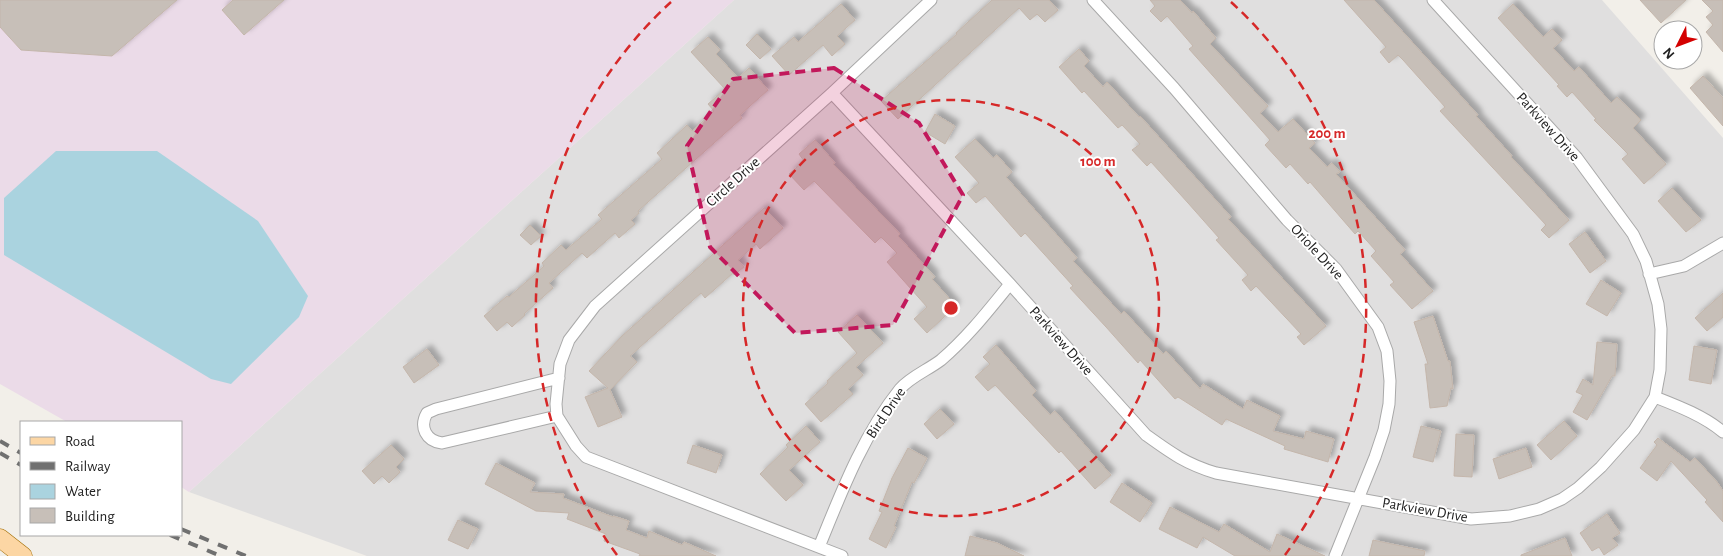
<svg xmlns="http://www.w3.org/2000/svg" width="1723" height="556" font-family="'Alegreya Sans',sans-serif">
	<defs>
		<filter id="shadow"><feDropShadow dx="4.5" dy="-4.5" stdDeviation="2.5" flood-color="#0004"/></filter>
	</defs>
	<rect width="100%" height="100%" fill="#f2efe9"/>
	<!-- residential -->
	<path fill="#e0dfdf" d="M734,0h868l121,138v418h-1356l-178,-64z"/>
	<!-- industrial -->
	<path fill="#ebdbe8" d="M0,0h734l-545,492 -8,-5v-65h-114l-67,-38z"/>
	<!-- water -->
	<path fill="#aad3df" d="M56,151h101l101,70 50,75 -9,21 -68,67 -20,-5 -207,-124v-57z"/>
	<!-- building -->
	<path fill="#c7bfb8" stroke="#c4b6ab" filter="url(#shadow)" d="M0,0h177l-65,56 -91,-6 -21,-23z
		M233,0h51l-40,35 -22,-25z
		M992,0h57l9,10 -13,12 -8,-8 -7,6 -11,-12 -121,111 -17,-18 76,-67 -1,-1z
		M1150,0h30l12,13 1,-2 23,27 -6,6 58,62 -8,7 18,19 15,-13 22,24 -6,5 18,19 5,-4 8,9 -4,2 69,76 -5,4 33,37 -21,18 -22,-24 4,-3 -23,-26 5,-5 -18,-20 -3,3 -45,-52 -2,2 -18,-20 -4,4 -21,-23 5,-5 -81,-91 4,-3 -26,-30 -6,6 -11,-11 5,-5z
		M1344,0h30l104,115 -2,1 36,40 -1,1 58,63 -20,18 -8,-8 5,-5 -106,-114 5,-4 -42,-47 -5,-5 -9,8 -9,-11 6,-5z
		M1640,0h46l-25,23z
		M1702,0h21v52l-17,-20 7,-7 -7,-8 7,-6z
		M841,4l14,16 -18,16 8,8 -13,12 -9,-11 -34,30 -17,-19 22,-19 4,5z
		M1513,4l30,33 9,-8 10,11 -9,8 21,23 5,-4 32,36 6,-6 24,23 -8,8 33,36 -22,20 -22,-25 6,-5 -34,-34 2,-1 -24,-27 -5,5 -10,-11 2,-1 -61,-67z
		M757,34l14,15 -11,10 -14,-14z
		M708,37l12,13 -4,4 22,24 11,-10 19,22 -28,25 2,3 -104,93 1,2 -8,7 4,4 -16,14 -4,-5 -28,25 -5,-5 -33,30 4,5 -29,26 1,1 -13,12 -5,-5 -10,9 -13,-15 23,-20 2,1 35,-31 -2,-3 19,-18 5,5 36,-31 -4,-4 64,-56 -5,-6 30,-28 5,6 22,-20 -6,-7 17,-15 -34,-37z
		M1079,49l10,12 -5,5 19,21 4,-5 32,35 1,-1 91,101 -3,2 98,107 -22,19 -7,-8 4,-3 -45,-48 -5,5 -9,-11 6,-5 -32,-35 3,-2 -31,-35 -37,-41 -4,4 -15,-16 8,-6 -18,-19 -4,3 -34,-37 -2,2 -23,-26z
		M1703,76l20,22v28l-33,-38z
		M935,114l20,12 -10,18 -20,-12z
		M975,139l18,19 4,-3 15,17 -6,5 71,81 -4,3 48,53 3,-3 39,43 3,-3 34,38 3,-5 40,25 4,-9 33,16 -7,15 31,8 2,-8 28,8 -6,23 -44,-13 1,-3 -59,-27 -4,6 -44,-28 -3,2 -35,-39 -2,3 -32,-36 -36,-39 3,-2 -48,-53 -4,4 -36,-41 -9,7 -9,-10 12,-10 -24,-26z
		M815,140l20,23 -2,1 67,70 -2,2 37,41 -3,2 24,27 -29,27 -13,-14 13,-12 -40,-45 10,-9 -16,-16 -6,6 -61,-62 -10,9 -15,-16 15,-13 -5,-7z
		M1672,188l29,32 -15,12 -28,-31z
		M764,208l19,20 -23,21 -4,-5 -18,16 6,7 -10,8 -1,-2 -28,25 -4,-5 -71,63 7,6 -27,28 12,27 -24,10 -13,-30 23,-9 -19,-17 33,-35z
		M530,225l11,11 -10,9 -11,-10z
		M1585,232l21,29 -16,12 -21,-29z
		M1601,280l20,13 -14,23 -21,-12z
		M1723,293v24l-16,14 -12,-13z
		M857,315l26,28 -27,24 7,8 -15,14 5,5 -32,28 -16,-18 23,-21 -1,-2 30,-28 -19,-21z
		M1433,316l15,45h2l3,28 -2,-1 -4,18 -17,2 -5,-44h3l-14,-42z
		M1597,342l20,2 -2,32h-3l-25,44 -14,-8 10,-17 -7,-3 7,-13 10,6z
		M996,345l40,46 -4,4 18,20 5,-4 56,64 -16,14 -34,-38 -2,2 -64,-68 -7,6 -13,-14 15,-13 -7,-7z
		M1694,346l23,4 -6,34 -22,-4z
		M427,349l12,16 -25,18 -11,-16z
		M940,409l14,15 -17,15 -13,-15z
		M1564,421l13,15 -26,24 -14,-15z
		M806,426l14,16 -31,28 14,15 -17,16 -26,-27 28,-27 -2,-2z
		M1421,426l20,5 -8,31 -20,-5z
		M1456,434l18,1 -2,42 -18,-1z
		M1658,438l32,24 5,-4 22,24 6,9v31l-18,-20 2,-2 -36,-39 -14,20 -17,-13 17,-23 -3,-3z
		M391,445l13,14 -8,8 4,5 -11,11 -7,-7 -8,8 -12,-13z
		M693,445l29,10 -6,18 -29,-10z
		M908,448l19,10 -13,25 -2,-1 -18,44 2,1 -10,21 -17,-9 13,-27 -3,-1 13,-33z
		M1526,448l6,19 -33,12 -6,-20z
		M496,463l39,20 -5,9 34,2 -1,4 50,19v-1l16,5 -3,9 21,8 2,-7 33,14 2,-3 32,14h-77l1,-2 -36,-13 2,-7 -39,-15 2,-6 -33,-2 -51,-27z
		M1122,483l30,20 -12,19 -30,-20z
		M1170,507l49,25 5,-8 46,28 7,-18 48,22h-90l-32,-19 -6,11 -38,-19z
		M1607,514l13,19 -8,5 6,7 -14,10 -5,-8 -7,4 -12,-18z
		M458,520l20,9 -10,20 -20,-9z
		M970,536l27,7 27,13h-59z
		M1565,538l7,18h-51v-1z
		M1373,540l52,11 -1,5h-55z"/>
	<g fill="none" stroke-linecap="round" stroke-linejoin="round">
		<defs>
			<path id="minor" d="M1093,0l81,88 113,132 49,49 42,58 9,24 3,30 -1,23 -5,26 -9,27 -40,99
				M832,93l178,191 136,151c25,18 40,29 70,38l255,46 39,-3 29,-7 23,-10 16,-11 23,-21 33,-37 21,-33 5,-27 1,-41 -3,-25 -12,-43 -13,-27 -56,-76 -144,-158
				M1649,274l35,-8 39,-23
				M1655,397c23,9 49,19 68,35
				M557,416l-115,27c-16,-2 -23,-16 -15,-30l9,-4 123,-31
				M819,547c22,-54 44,-112 81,-158 10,-12 28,-19 41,-29 26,-22 47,-49 69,-76
				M842,556l-256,-99 -10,-11 -19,-30 -1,-12 4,-40 9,-24 26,-34 237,-213 99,-93"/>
			<path id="primary" d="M0,538l23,18"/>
		</defs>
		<!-- minor casing -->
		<use href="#minor" stroke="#a9a9a9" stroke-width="13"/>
		<!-- primary casing -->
		<use href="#primary" stroke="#a06b00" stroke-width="19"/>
		<!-- minor -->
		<use href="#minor" stroke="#fff" stroke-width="11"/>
		<!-- primary -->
		<use href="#primary" stroke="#fcd6a4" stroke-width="18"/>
		<!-- rail -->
		<path stroke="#707070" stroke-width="4" stroke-dasharray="10 10" stroke-linecap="butt" d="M0,441l21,12
			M0,453l21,12
			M181,529l65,27
			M170,535l51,21"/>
	</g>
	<!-- marked area -->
	<path fill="#c2185b" fill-opacity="0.2" stroke="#c2185b" stroke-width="4" stroke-dasharray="10 6" stroke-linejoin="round" d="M834,68l85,55 44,72 -70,130 -98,8 -85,-86 -23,-101 46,-67z"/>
	<!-- distance rings -->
	<g fill="none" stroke="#d62828" stroke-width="2.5" stroke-dasharray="9 6">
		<circle cx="951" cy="308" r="208"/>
		<path d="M617 555A415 415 0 0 1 671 2M1231 2A415 415 0 0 1 1285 555"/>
	</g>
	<g text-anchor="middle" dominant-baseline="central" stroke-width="4" stroke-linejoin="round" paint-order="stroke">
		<!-- street labels -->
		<g font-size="15" fill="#222" stroke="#fff">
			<text transform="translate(1548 127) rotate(48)">Parkview Drive</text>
			<text transform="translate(733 182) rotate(-42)">Circle Drive</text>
			<text transform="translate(1317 252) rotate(47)">Oriole Drive</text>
			<text transform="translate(1061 341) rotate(48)">Parkview Drive</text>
			<text transform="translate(886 413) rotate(-56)">Bird Drive</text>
			<text transform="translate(1425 510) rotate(10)">Parkview Drive</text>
		</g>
	</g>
	<circle cx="951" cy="308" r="8" fill="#d62828" stroke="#fff" stroke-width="2.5"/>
	<g font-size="15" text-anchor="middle" font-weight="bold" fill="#d62828" stroke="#fff" stroke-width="4" stroke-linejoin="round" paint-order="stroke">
		<text x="1327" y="138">200 m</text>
		<text x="1098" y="166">100 m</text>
	</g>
	<!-- legend -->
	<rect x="20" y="421" width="162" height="115" fill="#ffffff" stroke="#a7a7a7"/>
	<rect x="30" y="437" width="25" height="8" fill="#fcd6a4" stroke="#a7a7a7"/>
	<text x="65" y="446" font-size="15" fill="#222222">Road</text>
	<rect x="30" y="462" width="25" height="8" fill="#707070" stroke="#a7a7a7"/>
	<text x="65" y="471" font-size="15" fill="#222222">Railway</text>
	<rect x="30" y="484" width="25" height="15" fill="#aad3df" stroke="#a7a7a7"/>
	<text x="65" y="496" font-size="15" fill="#222222">Water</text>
	<rect x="30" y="508" width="25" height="15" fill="#c7bfb8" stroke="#a7a7a7"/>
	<text x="65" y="521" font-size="15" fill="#222222">Building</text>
	<!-- north arrow -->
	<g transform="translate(1678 45) rotate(228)"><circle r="24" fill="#ffffff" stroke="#a7a7a7"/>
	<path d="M0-4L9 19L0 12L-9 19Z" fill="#d40000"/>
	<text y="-8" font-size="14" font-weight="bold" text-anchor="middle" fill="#222222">N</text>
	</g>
</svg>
